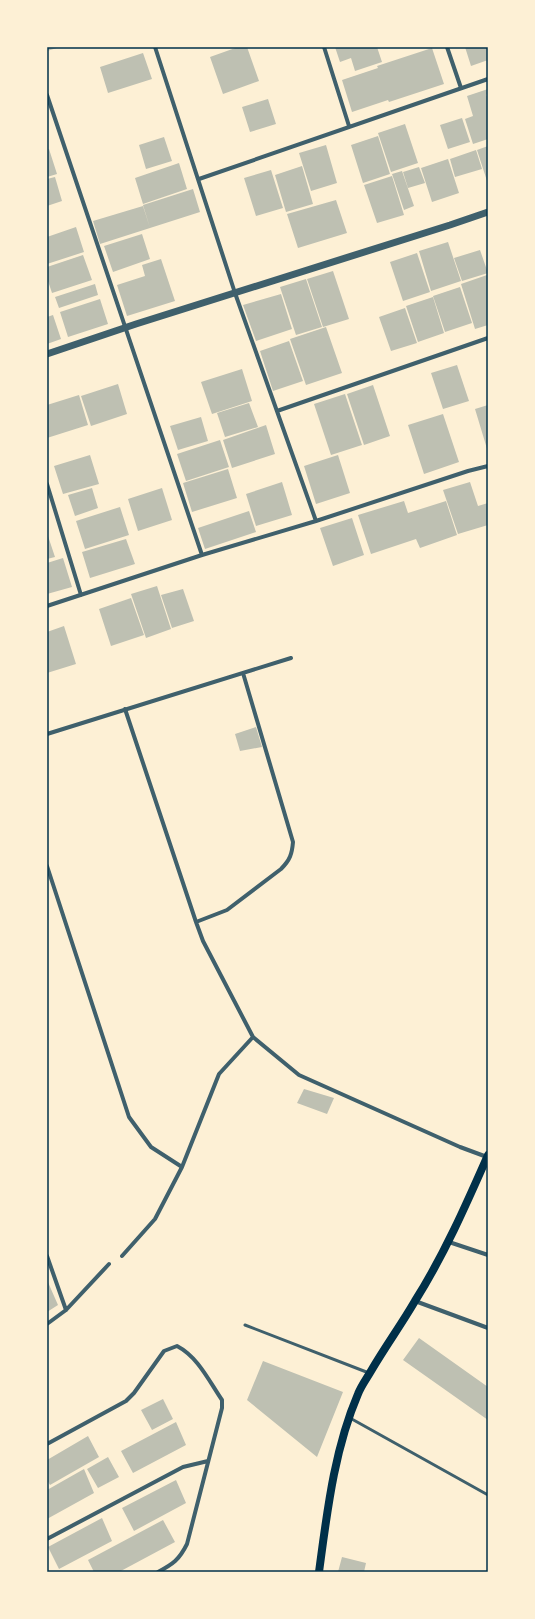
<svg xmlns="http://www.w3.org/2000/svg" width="535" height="1619" font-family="'Golos Text',sans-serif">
	<rect width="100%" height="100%" fill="#fdf0d5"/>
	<!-- building -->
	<path fill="#bec0b2" d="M47,47h13l-13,4z
		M238,47h9l12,34 -36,13 -13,-37z
		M335,47h42l5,15 -27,9 -4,-13 -11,4z
		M465,47h23v13l-17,6z
		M432,48l12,36 -55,18 -1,-2 -36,12 -10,-32 36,-12 -1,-2z
		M143,53l9,26 -44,14 -8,-26z
		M488,89v7l-2,-2 2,5v40l-15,5 -8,-25 8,-3 -6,-20z
		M268,99l8,25 -26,8 -8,-25z
		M462,118l8,24 -22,7 -8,-24z
		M405,124l13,39 -27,9 -13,-39z
		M378,136l12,38 -27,9 -12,-38z
		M164,137l8,24 -26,8 -7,-24z
		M326,145l11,38 -26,8 -12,-38z
		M488,146v38l-11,-34z
		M49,149l8,25 -10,3v-27z
		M476,150l6,19 -27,8 -5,-18z
		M448,159l11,34 -27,9 -11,-34z
		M179,163l8,26 -44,15 -8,-26z
		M302,166l11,38 -27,8 -11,-37z
		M419,167l6,16 -17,5 -5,-16z
		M271,170l12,38 -27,8 -12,-38z
		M402,171l12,35 -10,4 -12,-36z
		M392,176l12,39 -27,8 -13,-38z
		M55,177l7,24 -15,5v-27z
		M193,189l7,23 -50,16 -7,-23z
		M336,200l11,33 -49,15 -11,-34z
		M143,206l7,22 -50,16 -7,-23z
		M76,227l8,25 -37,12v-27z
		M142,234l8,25 -37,13 -9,-26z
		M448,242l13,39 -30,10 -12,-40z
		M480,250l8,23 -26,8 -8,-23z
		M417,253l13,39 -27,9 -13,-39z
		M83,255l9,25 -40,13 -5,-15v-11z
		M161,259l14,42 -48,15 -10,-31 28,-9 -3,-11z
		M333,271l16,48 -26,8 -16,-48z
		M487,275l1,50 -13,4 -14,-45z
		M306,279l16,48 -26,8 -16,-48z
		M95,284l3,11 -39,13 -4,-11z
		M460,287l12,36 -27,9 -12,-36z
		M281,294l11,35 -36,12 -13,-36z
		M433,297l11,36 -26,9 -12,-36z
		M100,299l8,25 -40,13 -8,-25z
		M405,308l12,35 -26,8 -12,-34z
		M53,315l8,24 -14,5v-27z
		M326,327l16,46 -36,12 -16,-46z
		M289,341l14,40 -30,10 -13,-40z
		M457,365l12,36 -26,8 -12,-36z
		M242,369l10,32 -40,13 -11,-32z
		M118,384l9,30 -36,12 -10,-30z
		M373,385l17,51 -26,9 -17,-51z
		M345,394l17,51 -31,10 -17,-51z
		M79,395l9,30 -41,13v-33z
		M249,403l9,24 -33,10 -8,-24z
		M488,405v47l-13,-43z
		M443,414l16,48 -35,12 -16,-49z
		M201,417l7,24 -30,9 -8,-24z
		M266,425l9,29 -43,14 -9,-28z
		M220,440l9,27 -43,14 -9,-27z
		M90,455l9,29 -36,10 -9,-28z
		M338,455l12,38 -34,11 -12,-38z
		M228,469l9,29 -45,14 -9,-29z
		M282,482l10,33 -36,11 -10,-32z
		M470,482l8,24 10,-3v22l-30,9 -15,-44z
		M92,488l6,20 -23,8 -7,-21z
		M162,488l10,32 -34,11 -10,-32z
		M404,501l4,12 38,-12 11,34 -37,13 -4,-9 -45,15 -13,-39z
		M120,507l9,28 -44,14 -9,-28z
		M249,511l7,21 -51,17 -7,-21z
		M352,518l12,37 -31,11 -13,-38z
		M47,533l8,24 -8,2z
		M126,539l9,25 -45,14 -8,-26z
		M63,558l9,29 -25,7v-31z
		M157,586l14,43 -25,9 -15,-44z
		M183,589l11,32 -22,7 -11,-33z
		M131,598l13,37 -33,11 -12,-37z
		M64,626l12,38 -29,9v-41z
		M256,727l6,20 -22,4 -5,-17z
		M304,1089l30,9 -7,16 -30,-11z
		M47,1280l11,25 -11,7z
		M419,1338l69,49v33l-85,-60z
		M263,1361l80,31 -26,65 -70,-57z
		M163,1399l10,20 -21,11 -11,-20z
		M176,1422l10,23 -53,28 -12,-22z
		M88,1436l11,21 -49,28 -3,-5v-20z
		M108,1457l11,20 -21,11 -11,-19z
		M84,1469l10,24 -47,26v-29z
		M176,1480l10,23 -52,28 -12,-23z
		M102,1518l10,23 -53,28 -11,-22z
		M163,1520l12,22 -56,30h-25l-6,-12z
		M342,1557l24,6 -2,9h-26z"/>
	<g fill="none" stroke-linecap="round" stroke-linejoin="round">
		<!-- service -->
		<path stroke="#3f606c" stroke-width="3" d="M245,1325l124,48
			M350,1418l138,77"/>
		<!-- minor -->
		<path stroke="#3f606c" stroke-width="4" d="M155,47l80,246 81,228
			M324,47l25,79
			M447,47l14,41
			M47,95l155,460
			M199,179l289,-100
			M277,411l211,-73
			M47,484l34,111
			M47,606l155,-51 114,-34 152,-50 20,-5
			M125,709l71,213 7,19 50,96 46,38 161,72 27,10
			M47,734l244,-76
			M47,866l82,251 22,30 31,20
			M196,922l31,-12 54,-41c9,-9 11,-15 12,-27l-50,-169
			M449,1242l39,13
			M47,1256l19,54
			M122,1256l33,-37 27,-52 37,-93 34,-37
			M415,1301l73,27
			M47,1324l19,-14 43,-46
			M47,1444l79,-43 8,-8 30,-42 13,-5c21,11 32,35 45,54v8l-35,136c-8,16 -14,20 -29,28
			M47,1539l136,-72 25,-6"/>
		<!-- tertiary -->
		<path stroke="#3f606c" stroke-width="7" d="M47,354l89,-30 314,-99 38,-13"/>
		<!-- secondary -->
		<path stroke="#003049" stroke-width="8" d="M319,1572c8,-59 15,-122 39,-178 3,-8 9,-16 13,-23 14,-24 30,-46 44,-70 29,-46 51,-96 73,-146"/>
	</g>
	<!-- border -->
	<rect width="535" height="1619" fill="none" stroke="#fdf0d5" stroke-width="96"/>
	<rect x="48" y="48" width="439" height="1523" fill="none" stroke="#003049" stroke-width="1.5"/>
</svg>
